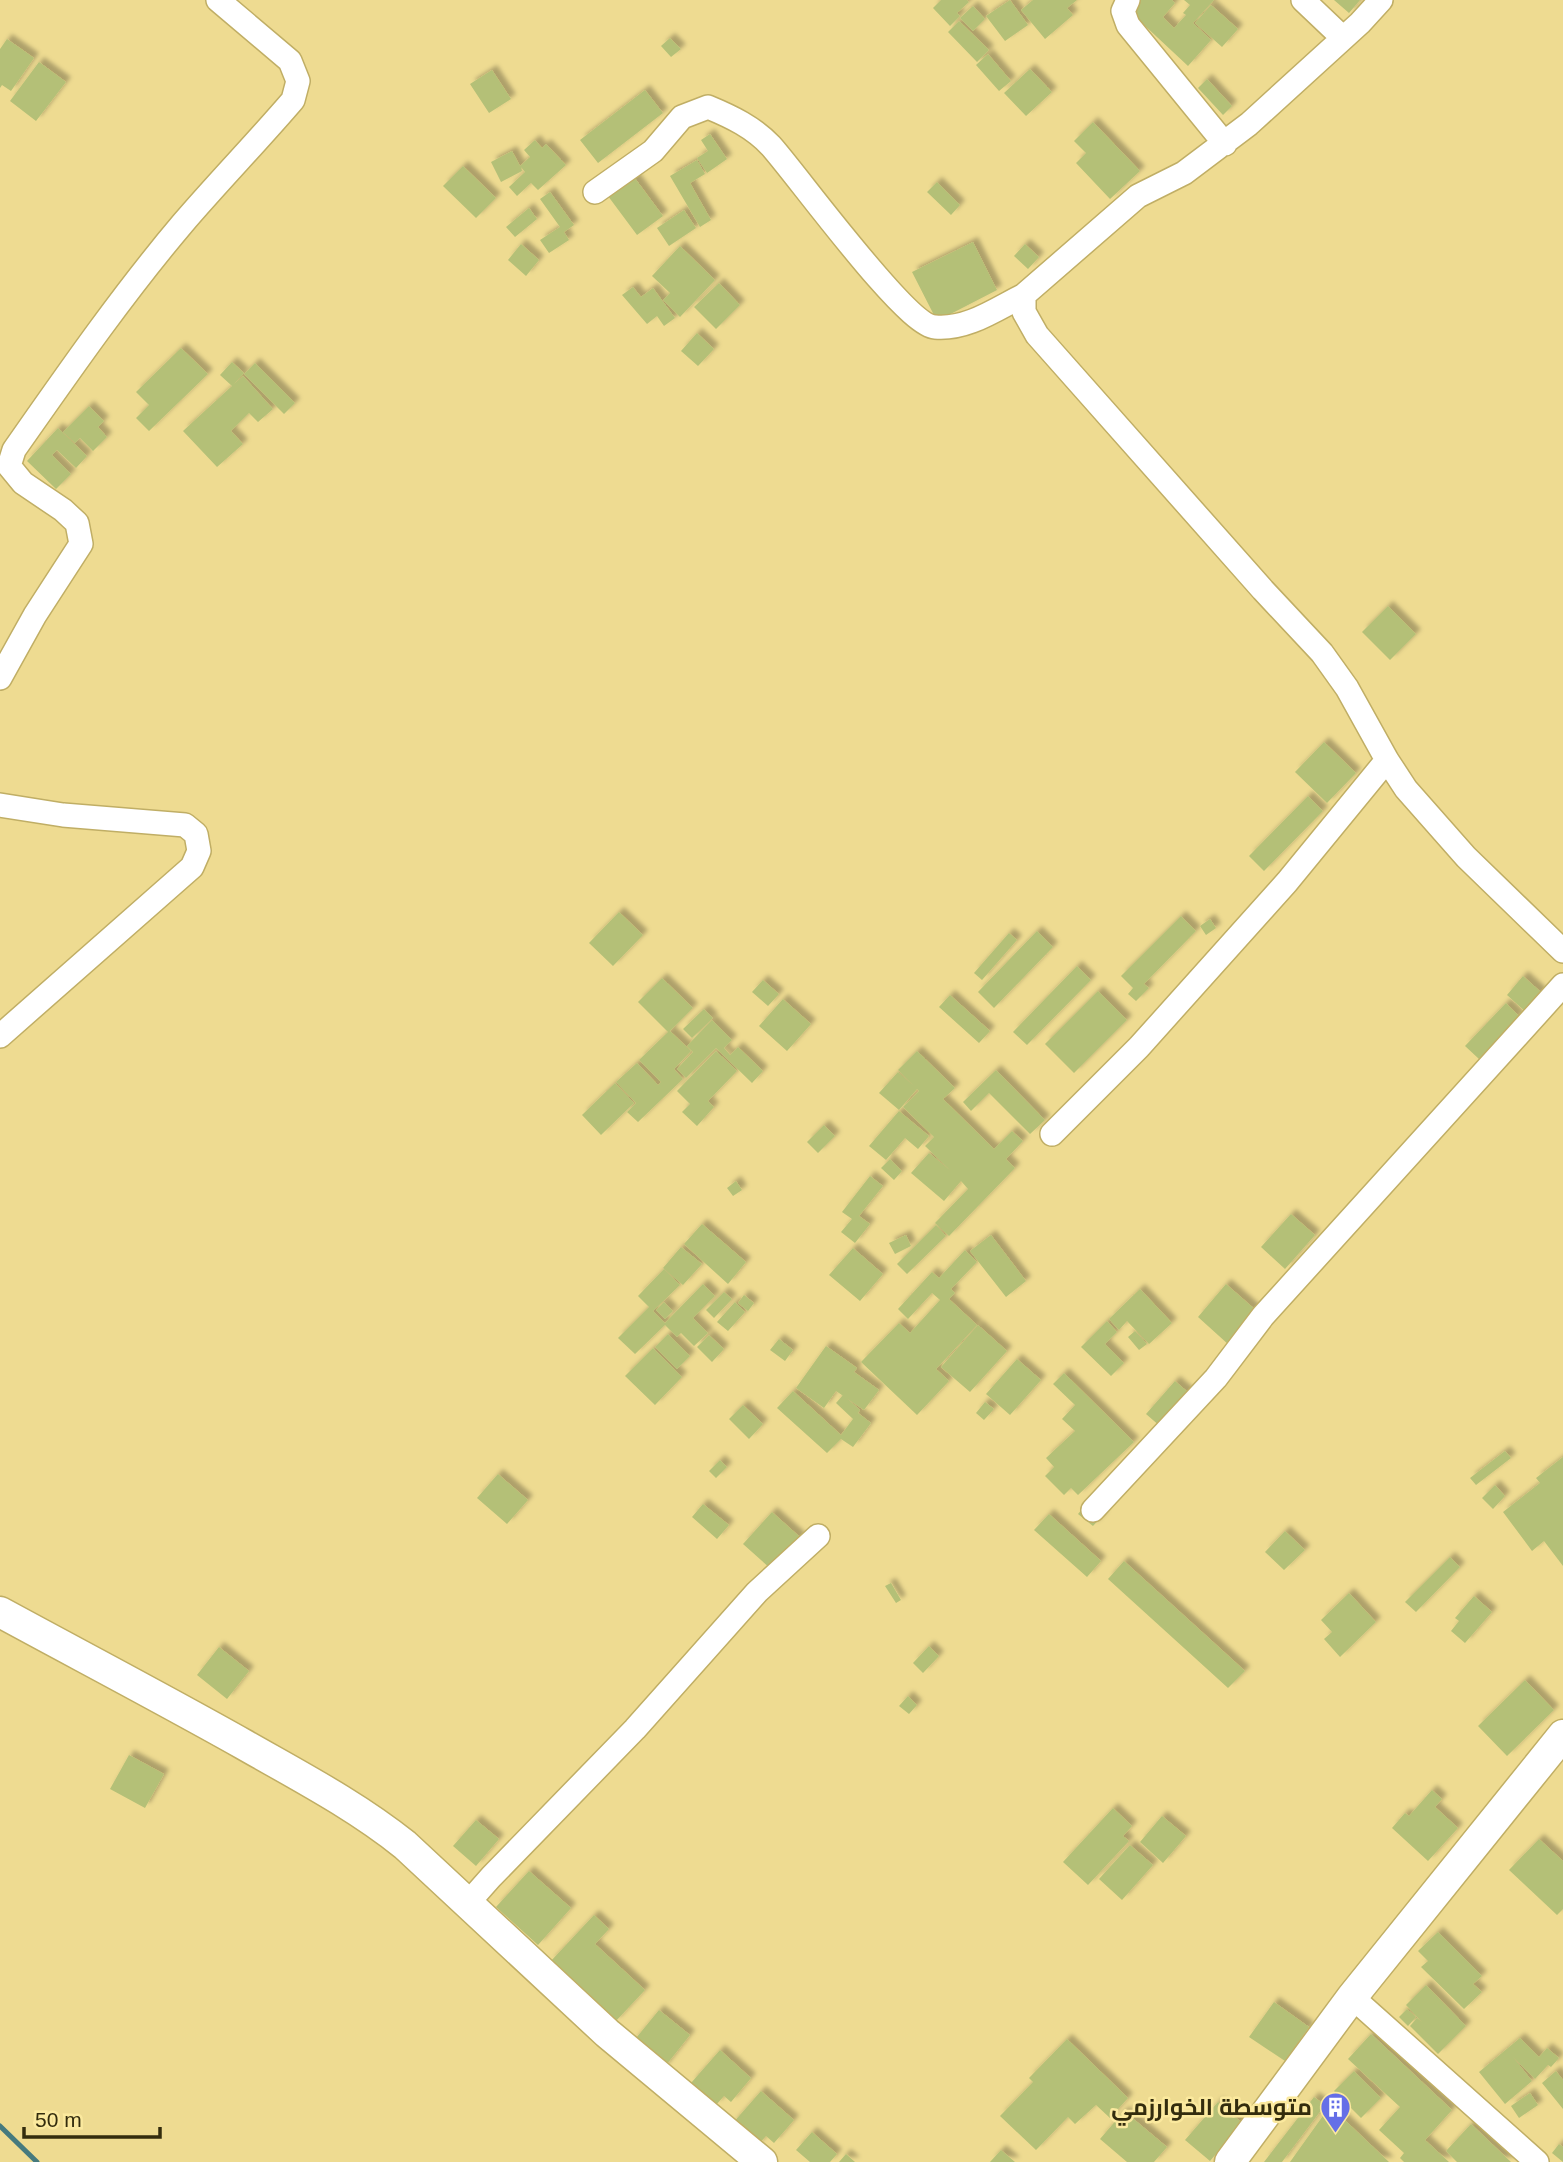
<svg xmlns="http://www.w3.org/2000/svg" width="1563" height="2162" font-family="Helvetica,Cairo,sans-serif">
	<defs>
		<filter id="shadow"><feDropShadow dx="5" dy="-5" stdDeviation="2" flood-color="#0004"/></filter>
	</defs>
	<rect width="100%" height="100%" fill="#eedb91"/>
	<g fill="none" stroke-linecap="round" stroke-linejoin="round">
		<!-- stream -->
		<path stroke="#467a7e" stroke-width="5" d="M0,2126l37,36"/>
	</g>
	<!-- building -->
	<path fill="#b4c077" filter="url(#shadow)" d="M941,0h26l2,2 -12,11 3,3 -10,10 -17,-18z
		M1010,0l18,25 -23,16 -19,-25z
		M1033,0h44l-10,8 6,7 -28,24 -24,-29z
		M1136,0h36l3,3 -12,14 11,11 12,-13 -3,-2 7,-8 -6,-5h30l-21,23 18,17 -23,26 -61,-57z
		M1334,0h26l-11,13z
		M1211,5l27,24 -16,18 -27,-24z
		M973,6l12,13 -12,12 -13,-13z
		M959,21l30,29 -12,12 -29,-30z
		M670,38l11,11 -10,8 -10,-11z
		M7,39l27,19 -23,33 -9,-6 -2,3v-39z
		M988,54l23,27 -12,10 -23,-26z
		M39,62l27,20 -30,39 -26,-20z
		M1030,69l22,23 -26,24 -22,-23z
		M492,70l19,29 -22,14 -19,-29z
		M1207,79l25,27 -9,9 -25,-27z
		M645,90l18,23 -65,50 -18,-23z
		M1093,122l47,49 -30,28 -34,-36 10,-10 -12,-12z
		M710,134l17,25 -20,14 -10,-15 11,-7 -7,-11z
		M535,140l7,8 4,-4 20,21 -28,25 -7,-7 -14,13 -8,-9 16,-15 -4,-5 1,4 -21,11 -10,-20 21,-11 8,15 10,-9 -6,-7z
		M697,160l8,14 -15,9 21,37 -11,7 -30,-51z
		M463,166l33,32 -20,20 -33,-32z
		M631,173l32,43 -26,19 -32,-43z
		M937,182l23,23 -9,10 -24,-23z
		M550,192l24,33 -10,7 5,8 -20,13 -9,-13 20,-13 -20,-28z
		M529,208l8,11 -22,18 -9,-10z
		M684,210l12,18 -27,18 -12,-18z
		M973,242l24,48 -60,31 -25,-49z
		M521,244l18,16 -13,16 -18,-16z
		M1025,244l14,13 -11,12 -14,-13z
		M680,246l35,34 -35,37 -17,-17 7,-7 -18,-17z
		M719,283l21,22 -24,24 -22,-22z
		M633,287l8,10 12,-9 22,30 -11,8 -7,-10 -10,8 -25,-29z
		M697,333l17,16 -16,17 -17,-15z
		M181,348l27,26 -59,57 -13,-13 13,-13 -13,-13z
		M232,362l12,11 -10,11 9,-8 30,33 -15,13 -9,-9 -18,18 12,13 -26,23 -34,-36 49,-45 -12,-11z
		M255,363l40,40 -11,11 -40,-40z
		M89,406l15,15 -6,6 9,10 -14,14 -13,-13 -5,5 -12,-11z
		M58,428l29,28 -11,12 -19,-18 -5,5 19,19 -15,15 -29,-28z
		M1388,606l28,28 -26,26 -28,-28z
		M1324,742l32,31 -29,30 -32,-31z
		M1308,796l15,15 -59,60 -15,-15z
		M619,912l24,23 -30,31 -24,-23z
		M1181,916l15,15 -52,53 5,4 -13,13 -8,-7 5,-6 -12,-12z
		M1210,919l6,9 -10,7 -6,-9z
		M1037,931l16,16 -59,61 -16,-16z
		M1009,933l8,7 -35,40 -8,-7z
		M1077,966l14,14 -64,65 -14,-13z
		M1523,976l20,18 -16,19 -20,-18z
		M662,978l31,30 -23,23 21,20 -17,18 9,10 -45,43 -11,-10 9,-9 -20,-21 21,-19 21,22 3,-3 -22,-22 29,-28 -30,-30z
		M763,980l16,14 -11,12 -16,-14z
		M1098,991l29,29 -53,53 -29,-29z
		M950,995l40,36 -11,12 -40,-36z
		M783,999l28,25 -24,27 -28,-25z
		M1506,1003l13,13 -40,43 -14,-13z
		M704,1009l9,9 -21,20 -9,-9z
		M712,1020l20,20 -8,8 6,7 8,-8 25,24 -11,12 -36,-35 -30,30 -9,-9 16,-17 -6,-6z
		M716,1051l21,20 -29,30 6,6 -17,19 -15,-14 8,-8 -13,-13z
		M917,1051l38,37 -12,11 51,50 18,-18 11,10 -17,18 9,9 -66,68 -14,-13 33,-34 -7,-8 -17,20 -33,-28 18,-20 22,18 -26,-25 9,-9 -31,-30 16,-16 -2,-2 -18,21 -20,-17 19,-21 16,14 -16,-16z
		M996,1070l49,50 -15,14 -41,-41 -18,18 -8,-9z
		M615,1083l19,20 -33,32 -19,-20z
		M899,1111l30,25 -11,13 -13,-11 -19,22 -17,-14z
		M824,1125l11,11 -17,17 -11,-11z
		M890,1159l12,12 -8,9 -13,-12z
		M870,1176l13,10 -24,30 11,8 -15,19 -14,-11 11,-13 -10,-7z
		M736,1181l6,9 -9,6 -6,-8z
		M1291,1214l24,21 -30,34 -24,-22z
		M702,1224l44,38 -18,22 -44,-40z
		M936,1225l10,11 -39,38 -10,-10z
		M906,1235l5,11 -16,8 -6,-11z
		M991,1235l35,46 -20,16 -36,-46z
		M681,1247l21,17 -19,21 -20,-17z
		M853,1248l30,26 -23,27 -31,-26z
		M965,1250l12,12 -26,27 4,4 -6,6 28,26 -41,44 13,12 -32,34 -56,-53 38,-39 11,10 30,-33 -8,-7 -24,26 -10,-10 34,-37 7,6z
		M664,1269l16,16 -27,26 12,12 38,-39 12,12 -22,22 15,15 -14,13 -13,-13 -4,4 -12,-12 -30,29 -17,-16 31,-31 -11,-11z
		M1226,1284l32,28 -29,33 -31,-28z
		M1140,1289l32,34 -23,21 -22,-23 -8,9 -10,-11z
		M724,1292l8,7 -18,19 -8,-8z
		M744,1295l10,8 -6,8 -10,-8z
		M664,1302l9,9 -8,8 -9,-9z
		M735,1302l10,10 -17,19 -11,-9z
		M1107,1321l10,11 -12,12 19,19 -13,13 -30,-29z
		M978,1325l29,26 -37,41 -29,-25z
		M1135,1331l12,13 -8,6 -11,-13z
		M668,1334l22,22 -13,13 -22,-22z
		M709,1335l15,14 -12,13 -15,-15z
		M779,1339l14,11 -8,11 -15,-11z
		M826,1346l31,22 -3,4 25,18 -15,20 -28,-19 -12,17 -28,-20z
		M653,1348l29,29 -27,28 -30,-29z
		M1017,1359l24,21 -31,35 -24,-21z
		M1064,1373l70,69 -56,53 -7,-7 -7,7 -19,-19 9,-9 -8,-9 29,-27 -13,-12 13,-14 -22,-21z
		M1175,1381l15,13 -29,33 -15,-13z
		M793,1391l48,44 12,-16 -17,-16 7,-8 17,15 -2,3 13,10 -18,24 -12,-8 -14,14 -50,-45z
		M985,1402l9,7 -10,11 -8,-7z
		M743,1405l20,19 -14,15 -20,-20z
		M1505,1451l6,7 -35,27 -6,-7z
		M1563,1457v109l-19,-25 -12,10 -29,-39 37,-29 -4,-5z
		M720,1460l7,7 -11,11 -7,-7z
		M498,1474l30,26 -21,24 -30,-26z
		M1495,1485l10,11 -12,13 -11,-11z
		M1088,1502l15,13 -10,11 -15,-12z
		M703,1504l26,21 -12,14 -25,-22z
		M772,1512l29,26 -29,32 -29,-26z
		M1049,1514l52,47 -14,16 -53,-47z
		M1285,1531l20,19 -21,20 -19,-18z
		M1450,1557l10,10 -44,45 -11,-10z
		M1124,1561l121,110 -17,17 -120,-109z
		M891,1583l10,17 -5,3 -11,-17z
		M1349,1593l27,29 -36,35 -16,-18 8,-7 -11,-12z
		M1474,1596l18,16 -27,31 -14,-12 8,-10 -4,-3z
		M929,1646l10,10 -16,17 -10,-10z
		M219,1647l30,24 -22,28 -30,-24z
		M1525,1680l29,30 -47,46 -29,-30z
		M908,1696l9,9 -8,9 -10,-8z
		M129,1755l35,19 -19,34 -35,-19z
		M1432,1790l10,9 -7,8 23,21 -30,33 -36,-33 13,-15 4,3z
		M1113,1808l19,18 -9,10 6,5 -41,44 -25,-23z
		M1162,1816l24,20 -23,27 -23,-21z
		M476,1820l23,19 -23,27 -23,-20z
		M1539,1839l24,22v48l-6,6 -48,-45z
		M1130,1845l23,20 -31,35 -23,-21z
		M529,1871l42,37 -33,37 -42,-38z
		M594,1915l15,14 -14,15 50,46 -30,32 -65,-60z
		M1438,1932l44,44 -9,8 9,8 -18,17 -43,-42 7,-6 -10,-10z
		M1426,1985l40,41 -28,28 -28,-28 7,-8 5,4 -16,-17z
		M1274,2002l35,25 -24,34 -36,-24z
		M1407,2009l9,8 -8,9 -9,-9z
		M659,2010l31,25 -27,34 -31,-26z
		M1371,2034l81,76 -27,30 24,22h-45l-4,-4 4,-5 -25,-23 21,-23 -52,-48z
		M1520,2038l19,19 8,-9 12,10 -8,9 -3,-2 -13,14 -22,-22 19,24 -27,23 -26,-32z
		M1067,2039l61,59 -18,20 -14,-13 -21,19 -7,-7 -32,33 -36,-34 33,-34 -4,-4z
		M720,2050l31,28 -20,24 -7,-6 -8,9 -25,-22z
		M1354,2071l27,27 -20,20 -27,-27z
		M1556,2071l7,9v29l-21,-26z
		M761,2091l33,29 -20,23 -8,-7 -9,10 -25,-22z
		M1530,2093l8,12 -19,13 -8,-12z
		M1314,2097l11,8 -43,57h-18z
		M1218,2102l24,21 -32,38 -25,-21z
		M1330,2106l59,56h-99z
		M1124,2111l43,36 -13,15h-27l-27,-23z
		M1471,2124l40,38h-54l-11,-11z
		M812,2132l25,22 -7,8h-20l-14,-12z
		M1559,2144l4,3v15l-11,-9z
		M1001,2150l14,12h-25z
		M846,2154l9,8h-16z"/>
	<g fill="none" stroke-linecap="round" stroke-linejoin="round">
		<defs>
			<path id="minor" d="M1128,0l-5,11 5,14 97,119
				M1303,0l40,38
				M1381,0l-21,23 -111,101 -65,49 -46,23 -114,99v17l13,23 226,255 59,63 25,35 40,72 19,29 60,68 97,94
				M595,192l58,-41 29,-34 26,-10c24,10 45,20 63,39 27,30 134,179 164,181 32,3 61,-18 89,-32
				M0,678l35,-63 46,-71 -4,-21 -14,-13 -40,-27 -14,-17 5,-16c54,-77 108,-155 169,-227 36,-42 74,-81 110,-123l5,-19 -8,-20 -72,-61
				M0,805l63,10 122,10 11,9 3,17 -7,16 -192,169
				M1052,1134l87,-87 148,-165 100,-122
				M1093,1510l123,-132 47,-62 300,-331
				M468,1903l23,-26 144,-148 122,-137 61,-56
				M1352,1997l185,165"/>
			<path id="major" d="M0,1612c81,44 163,87 243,132 56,32 112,61 162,101l202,188 155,129
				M1230,2162l122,-165 211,-262"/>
		</defs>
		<!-- minor casing -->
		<use href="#minor" stroke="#c0ae65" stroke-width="26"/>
		<!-- major casing -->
		<use href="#major" stroke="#c0ae65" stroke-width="33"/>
		<!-- minor -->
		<use href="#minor" stroke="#fff" stroke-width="23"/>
		<!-- major -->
		<use href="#major" stroke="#fff" stroke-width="30"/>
	</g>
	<!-- icons -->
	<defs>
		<symbol id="building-pin" viewBox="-11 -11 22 30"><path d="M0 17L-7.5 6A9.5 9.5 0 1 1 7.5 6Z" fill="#656fe7" stroke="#fbe99e"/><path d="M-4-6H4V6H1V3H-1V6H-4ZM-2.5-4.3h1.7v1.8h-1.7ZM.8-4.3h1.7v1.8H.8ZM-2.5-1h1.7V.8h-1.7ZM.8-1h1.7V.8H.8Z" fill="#fff"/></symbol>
	</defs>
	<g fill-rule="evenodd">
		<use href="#building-pin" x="1318" y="2090" width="35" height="47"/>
	</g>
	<g text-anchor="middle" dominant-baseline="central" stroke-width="5" stroke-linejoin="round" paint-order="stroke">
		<!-- poi labels -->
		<g font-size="23" font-weight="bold" fill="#332c0d" stroke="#fbe99e" text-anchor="end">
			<text x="1312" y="2107">متوسطة الخوارزمي</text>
		</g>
	</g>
	<!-- scale -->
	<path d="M24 2127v10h136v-10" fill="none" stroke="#332c0d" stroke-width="3.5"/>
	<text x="35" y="2127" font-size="21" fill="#332c0d" stroke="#fbe99e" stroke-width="5" paint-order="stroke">50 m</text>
</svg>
